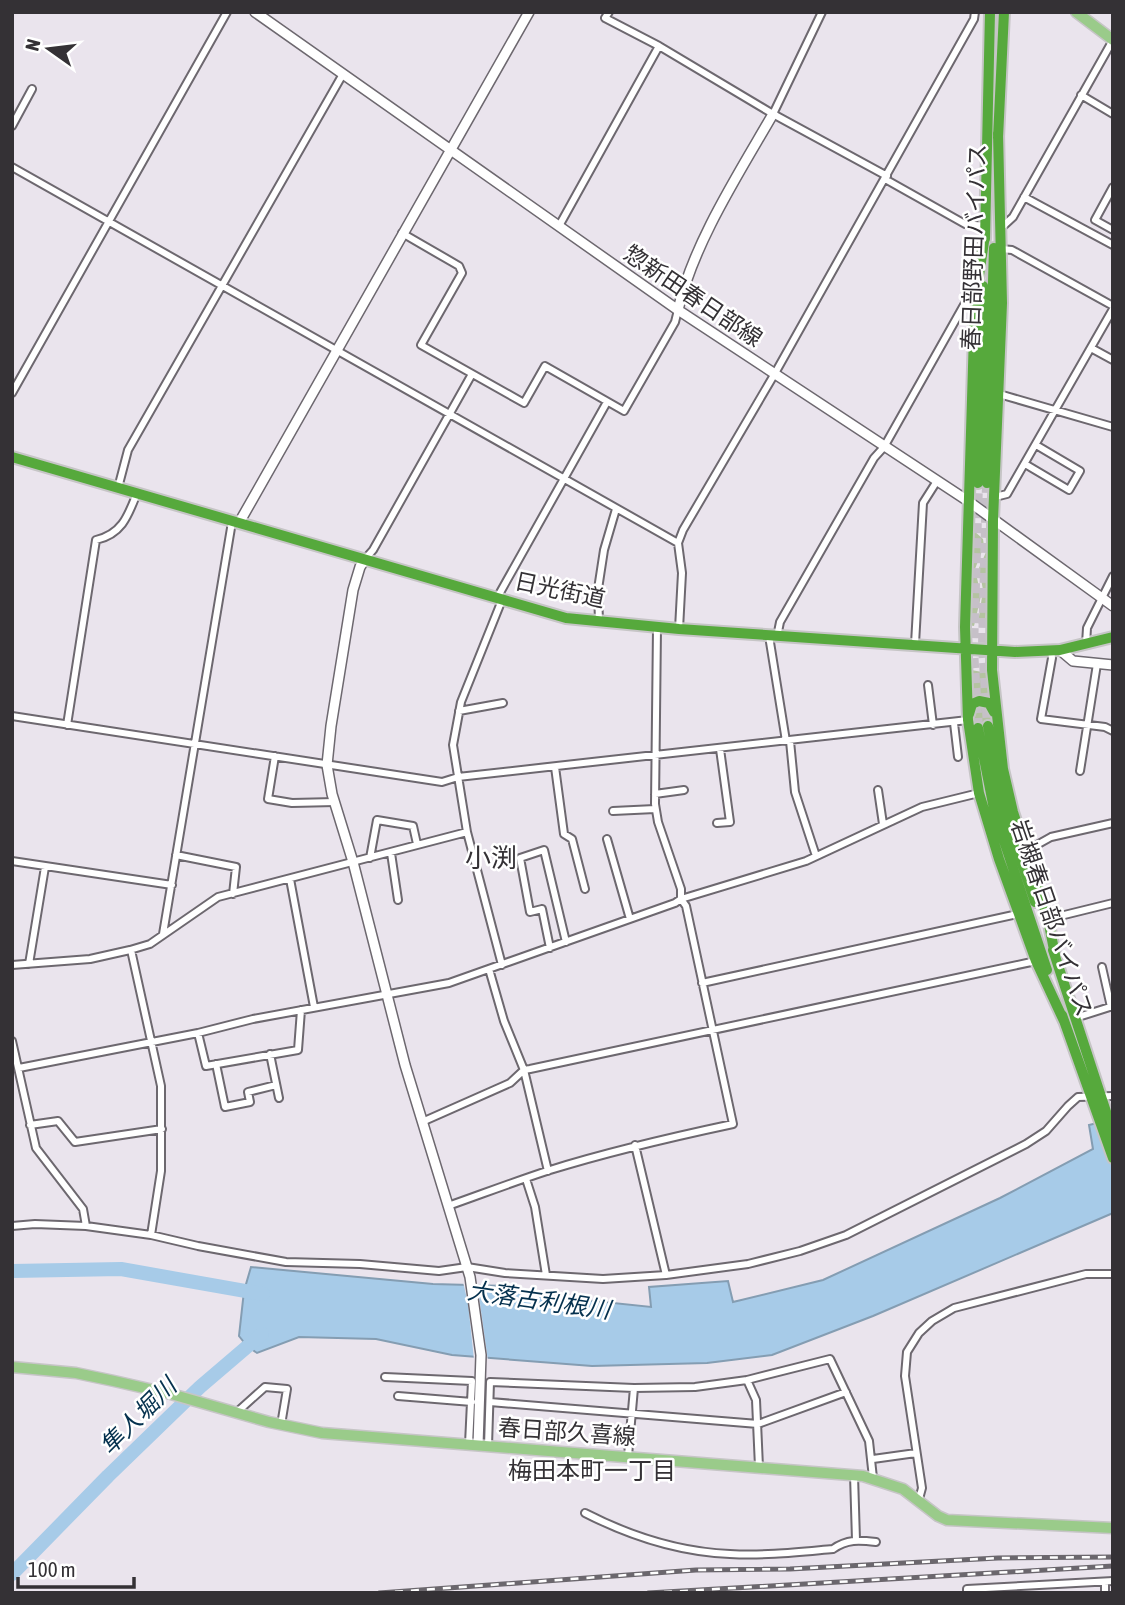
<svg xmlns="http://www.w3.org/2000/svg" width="1125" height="1605" font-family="'Asap Condensed','Noto Sans JP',sans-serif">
	<rect width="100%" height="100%" fill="#eae4ed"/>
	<!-- green -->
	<path fill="#b4c3a1" d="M973,530l10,9 1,7 -9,23 6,27 -7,30 -6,-1z
		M987,542l3,3 -5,81 -7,-3 5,-33 -4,-22 8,-18z
		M971,670l17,3 1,23 -9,-2 -8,1z
		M983,704l9,13 1,6 -20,2c-1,-12 -1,-16 10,-21z"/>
	<!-- water -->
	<path fill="#a7cbe8" stroke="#849db2" stroke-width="2" d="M1113,1119v94l-240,103 -101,39 -65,8 -115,3 -140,-11 -76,-16 -77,-2 -42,16 -10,-7 -8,-10 5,-45 7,-24 182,17 74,2 68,13 76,8 -2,-20 79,-6 5,21 90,-22 177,-82 93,-49 -4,-24z"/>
	<!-- pier -->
	<path fill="#eae4ed" d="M463,1282h14l11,79 -14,-1 -6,-57z"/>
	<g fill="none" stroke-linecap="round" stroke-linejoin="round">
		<!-- river -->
		<path stroke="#a7cbe8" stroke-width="14" d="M12,1271l109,-2 142,25
			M12,1574l96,-98 92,-89 62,-53"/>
		<!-- highway-tunnel -->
		<path stroke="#c6c0c8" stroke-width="10" stroke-dasharray="10 5" stroke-linecap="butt" d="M987,483l-4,163 5,80
			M978,728l-5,-78 5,-167"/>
		<defs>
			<path id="street" d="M609,12l-4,6 54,28 114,68 114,62
				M1081,95l32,19
				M773,114l49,-102
				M12,126l20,-37
				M12,167l666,376
				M885,179l80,45 20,2
				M1113,187l-18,33 18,10
				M1024,197l89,48
				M559,226l100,-180
				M1001,228l12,-11 100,-177
				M402,233l57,33 3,7 -41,72 103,58 21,-37 79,45 51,-89 3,-12
				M1001,249l11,1 101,56
				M1091,348l22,12
				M12,393l215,-381
				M999,394l114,33
				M1025,464l44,26 11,-19 -44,-26
				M118,488l10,-38 215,-376
				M995,497l12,-3 106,-185
				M365,559l8,-9 99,-176
				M497,598l110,-196
				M502,600l-41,102 -8,43 14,87 35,133
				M599,622l-1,-33 6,-39 12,-41
				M679,629l3,-56 -4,-30 5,-13 91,-155 200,-356 1,-7
				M769,636l17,105
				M777,637l3,-15 94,-164 10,-11 80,-142 11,-3
				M915,644l8,-141 14,-22
				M1086,644l1,-16 26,-52
				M1051,650l1,8 -11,61 64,8 8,4
				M928,685l5,40
				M459,711l44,-8
				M12,716l430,66 16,-5 510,-57
				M954,723l4,34
				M67,725l29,-185c26,-6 32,-24 41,-47
				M790,741l5,51 21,64
				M275,756l-7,43 24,4 43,-1
				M555,767l9,67 8,5 13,50
				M1080,771l17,-107
				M878,790l5,34
				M655,794l29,-4
				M613,811l42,-2
				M717,823l13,-1 -10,-73
				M607,839l23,80
				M1026,851l25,-14 62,-14
				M391,853l7,47
				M176,855l60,12 -3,27
				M370,858l7,-38 36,6 4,18
				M12,861l160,24
				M290,879l24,128
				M1048,919l65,-16
				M163,934l69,-412
				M550,948l-8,-39 -12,3 -10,-54 24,-8 22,92
				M131,950l30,136v85l-10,64
				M29,964l16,-97
				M12,965l78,-6 40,-9 20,-6 68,-47 249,-65
				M1102,967l9,40
				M489,969l15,52 20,49 24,101
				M702,983l316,-69
				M1075,1018l38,-12
				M198,1033l8,33 92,-16 3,-40
				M12,1041l24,107 47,61 3,17
				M270,1054l9,44
				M216,1064l9,43 25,-5 -2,-10 28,-7
				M19,1068l179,-35 55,-14 196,-36 226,-80 6,-4 125,-38 116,-54 57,-14
				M422,1122l88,-39 14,-13 6,-1 506,-108
				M30,1125l28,-4 17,21 87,-13
				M635,1145l31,130
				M526,1179l9,28 11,68
				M448,1206c34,-12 68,-25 102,-36 61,-19 122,-33 183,-46l-47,-218 -5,-7v-10l-23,-67 -3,-18 2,-176
				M12,1226l23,-2 51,2 65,9 47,11 88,16 74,2 79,7 28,-4 38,6 98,6 63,-4 82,-11 52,-13 46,-16 180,-91 20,-13 22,-25 10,-9 35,-1
				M385,1377l87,4 -3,63
				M747,1380l83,-21 39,82 4,37
				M398,1396l74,6
				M490,1402l268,22 88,-32
				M236,1413l29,-26 22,2 -6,36
				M488,1446l2,-64 144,6
				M628,1456l6,-68 61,-1 52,-7 9,20 3,67
				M873,1459l43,-6
				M854,1475l2,65
				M919,1499l3,-11 -17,-112 2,-24 12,-19 13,-12 22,-13 132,-34h27
				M585,1513c45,23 95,39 145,41 34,2 69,-2 103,-5 14,-10 26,-9 43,-7
				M1105,1582v11
				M967,1593v-4l146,-8"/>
			<path id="secondary" d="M255,12l423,298 290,191 145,105
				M678,310c15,-66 61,-137 95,-196
				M239,523l290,-511
				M365,559l-5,8 -7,23 -22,136 -4,39 5,29 21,68 52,203 65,212 11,78 -3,90
				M1060,650l13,11 40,4"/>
			<path id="primary" d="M1076,12l37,28
				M12,1367l64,6 38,8 57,13 98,28 53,11 541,43 40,13 35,27 9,4 166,8"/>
			<path id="highway" d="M998,133l4,170 -9,217 -1,150 11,99 10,43 35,107 7,36
				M998,138l6,-126
				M985,235l-10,67 -10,325 3,93 11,73 20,66 37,102 28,60
				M985,239l5,-227
				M12,457l554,161 113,11 336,23 45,-2 53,-13
				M978,483l5,-197
				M987,483l7,-235
				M969,714l3,-10 7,-3 10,2 5,9
				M988,726l14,78 33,98
				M978,728l17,86 52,156
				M1053,950l60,183
				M1062,1015l51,143"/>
		</defs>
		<!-- street casing -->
		<use href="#street" stroke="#6d686f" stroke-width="10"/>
		<!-- secondary casing -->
		<use href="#secondary" stroke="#6d686f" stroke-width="12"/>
		<!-- primary casing -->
		<use href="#primary" stroke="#c6c5c6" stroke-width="13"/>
		<!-- highway casing -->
		<use href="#highway" stroke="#c6c5c6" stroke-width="14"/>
		<!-- street -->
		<use href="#street" stroke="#fff" stroke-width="6"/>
		<!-- secondary -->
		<use href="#secondary" stroke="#fff" stroke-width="9"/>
		<!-- primary -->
		<use href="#primary" stroke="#9acb8a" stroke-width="10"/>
		<!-- highway -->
		<use href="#highway" stroke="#56a93c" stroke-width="10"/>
		<defs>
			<path id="rail" d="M379,1593l317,-23 94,-1 208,-11 115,-1
				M648,1593l465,-27"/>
		</defs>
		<!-- rail casing -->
		<use href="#rail" stroke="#6b676d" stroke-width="5"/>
		<!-- rail -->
		<use href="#rail" stroke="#fff" stroke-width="2.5" stroke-dasharray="8" stroke-linecap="butt"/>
	</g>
	<g text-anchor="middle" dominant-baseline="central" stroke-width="5" stroke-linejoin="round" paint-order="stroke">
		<!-- street labels -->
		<g font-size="23" fill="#343135" stroke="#fff">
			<text transform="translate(974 247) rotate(-88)">春日部野田バイパス</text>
			<text transform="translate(693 296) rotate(34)">惣新田春日部線</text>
			<text transform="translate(560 590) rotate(12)">日光街道</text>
			<text transform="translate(1052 918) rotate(71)">岩槻春日部バイパス</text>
			<text transform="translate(567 1432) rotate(4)">春日部久喜線</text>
		</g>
		<!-- water labels -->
		<g font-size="24" font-style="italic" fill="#05314e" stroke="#fff">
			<text transform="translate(539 1300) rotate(8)">大落古利根川</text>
			<text transform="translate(138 1416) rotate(-45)">隼人堀川</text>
		</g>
		<!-- neighbourhood labels -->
		<g font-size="24" fill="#343135" stroke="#fff">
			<text x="592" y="1470">梅田本町一丁目</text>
		</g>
		<!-- quarter labels -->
		<g font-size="26" fill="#343135" stroke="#fff">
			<text x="491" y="858">小渕</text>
		</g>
	</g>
	<!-- border -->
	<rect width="1125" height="1605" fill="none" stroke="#343135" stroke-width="28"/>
	<!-- north arrow -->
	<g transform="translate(49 49) rotate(284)" stroke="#ffffff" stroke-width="5" paint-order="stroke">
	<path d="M0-5L12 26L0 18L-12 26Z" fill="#343135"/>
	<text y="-10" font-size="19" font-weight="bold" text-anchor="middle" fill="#343135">N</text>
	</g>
	<!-- scale -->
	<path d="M18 1577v10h116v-10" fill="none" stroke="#343135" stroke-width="3.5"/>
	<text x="28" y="1577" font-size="21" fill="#343135" stroke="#ffffff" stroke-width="5" paint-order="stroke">100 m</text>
</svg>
